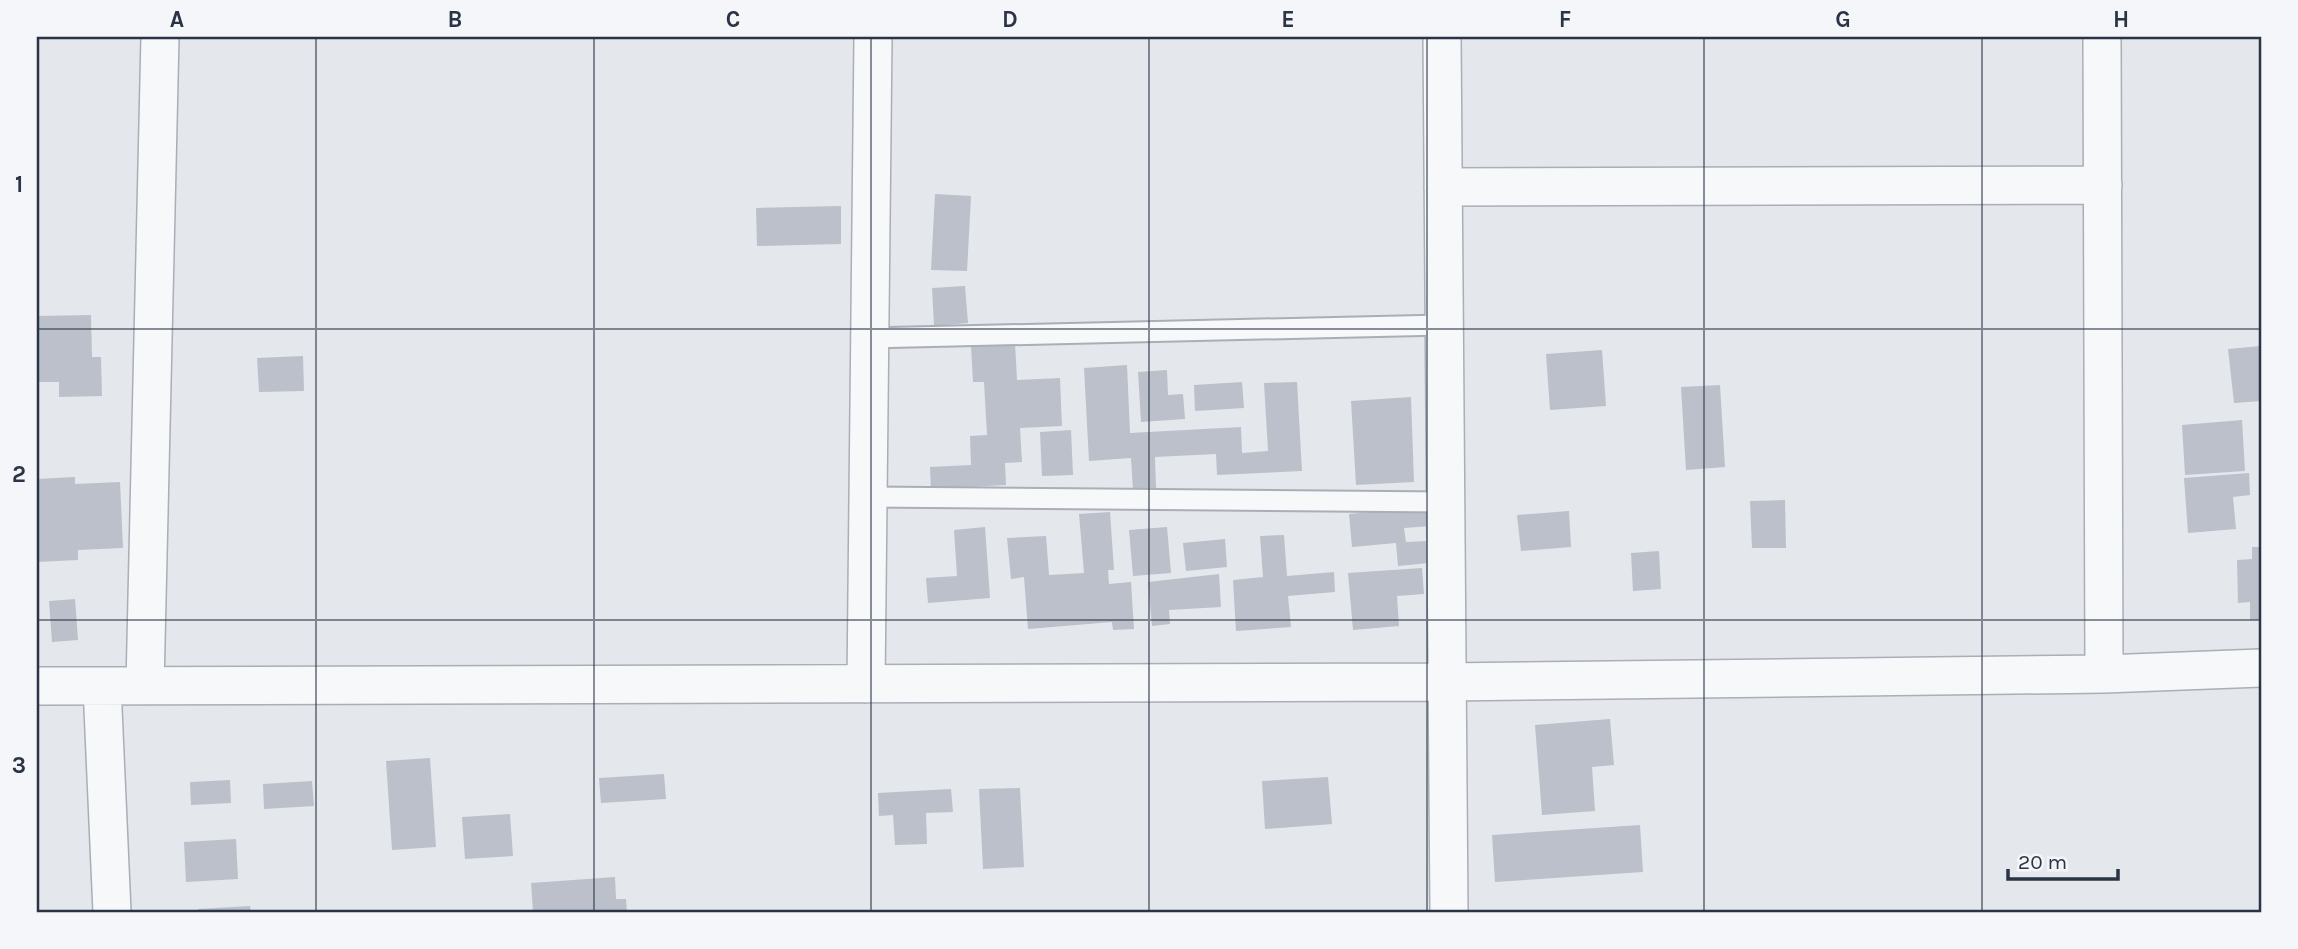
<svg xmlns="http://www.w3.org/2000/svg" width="2298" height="949" font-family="Karla,sans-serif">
	<rect width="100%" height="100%" fill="#e4e7ec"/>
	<!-- building -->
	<path fill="#bbc0ca" d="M935,194l36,2 -4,75 -36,-1z
		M841,206v38l-84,2 -1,-38z
		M965,286l3,37 -34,3 -2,-38z
		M91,315l1,42h9l1,39 -43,1v-15h-22v-66z
		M1015,343l2,37 43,-2 2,48 -42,2 2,34 -17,1 1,22 -75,4 -1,-22 41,-2 -1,-29 17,-1 -3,-53h-11l-2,-36z
		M2261,346v55l-27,2 -6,-54z
		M1602,350l4,56 -56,4 -4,-56z
		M303,356l1,35 -45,1 -2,-34z
		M1127,365l3,68 111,-6 1,26 26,-2 -4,-68 33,-1 5,89 -85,4 -1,-21 -61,3 1,32 -23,1 -2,-32 -42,3 -5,-93z
		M1167,370l1,25 15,-1 2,25 -44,3 -3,-50z
		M1242,382l2,26 -49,3 -1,-26z
		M1720,385l5,82 -39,3 -5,-83z
		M1411,397l3,85 -58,3 -5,-84z
		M2242,420l3,51 -60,4 -3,-50z
		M1071,430l2,45 -31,1 -2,-44z
		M2249,473l1,22 -17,2 3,32 -48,4 -4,-55z
		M75,477v7l45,-2 3,66 -45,2v10l-41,2v-83z
		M1785,500l1,48h-34l-2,-47z
		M1430,507l1,19 -27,2 2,14 21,-1 2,22 -31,3 -2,-23 -44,4 -3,-33z
		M1569,511l2,36 -50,4 -4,-36z
		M1110,512l4,58h-6l1,14 22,-2 3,47 -21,1 -1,-8 -84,7 -4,-52 -13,2 -4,-41 39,-2 3,39 35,-2 -5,-59z
		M985,527l5,71 -62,5 -2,-25 31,-2 -3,-46z
		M1167,527l4,46 -38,3 -4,-46z
		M1284,535l3,41 47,-4 1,20 -47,4 3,31 -55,4 -3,-51 30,-3 -3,-41z
		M1225,539l2,28 -41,4 -3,-28z
		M2252,547h9v73h-11v-18l-12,1 -1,-43 15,-1z
		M1659,551l2,38 -28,2 -2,-38z
		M1422,568l2,26 -27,2 2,30 -46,4 -5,-57z
		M1219,574l2,33 -52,3 1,14 -18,2 -4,-44z
		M75,599l3,41 -26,2 -3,-41z
		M1610,719l4,46 -22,2 3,44 -53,4 -7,-90z
		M430,758l6,89 -44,3 -6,-89z
		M664,774l2,25 -65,4 -2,-25z
		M1328,777l4,47 -67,5 -3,-48z
		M230,780l1,23 -40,2 -1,-23z
		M312,781l2,25 -50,3 -1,-25z
		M1020,788l4,79 -41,2 -4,-80z
		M951,789l2,23 -27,1 1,31 -32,1 -2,-30 -14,1 -1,-23z
		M510,814l3,42 -48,3 -3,-42z
		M1640,825l3,47 -148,10 -3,-47z
		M236,839l2,40 -52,3 -2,-40z
		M615,877l1,22h10l1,13h-94l-2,-29z
		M250,906l1,6h-52l-1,-3z"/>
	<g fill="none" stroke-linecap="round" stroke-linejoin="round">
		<defs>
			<path id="service" d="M868,338l575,-13
				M869,497l575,5"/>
			<path id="minor" d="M1442,37l7,875
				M2102,37l2,637
				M1443,187l660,-2
				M866,684l7,-647
				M145,685l15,-648
				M37,686l1408,-4 659,-8 157,-6
				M102,686l10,226"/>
		</defs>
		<!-- service casing -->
		<use href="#service" stroke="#a9aeb7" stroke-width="23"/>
		<!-- minor casing -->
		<use href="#minor" stroke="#a9aeb7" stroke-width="40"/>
		<!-- service -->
		<use href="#service" stroke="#f7f8fa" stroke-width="19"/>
		<!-- minor -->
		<use href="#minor" stroke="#f7f8fa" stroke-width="37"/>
	</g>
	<!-- grid -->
	<path fill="none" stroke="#2b3445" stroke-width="2" stroke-opacity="0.55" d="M316,37v875M594,37v875M871,37v875M1149,37v875M1427,37v875M1704,37v875M1982,37v875M37,329h2224M37,620h2224"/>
	<!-- border -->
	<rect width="2298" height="949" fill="none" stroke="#f4f6f9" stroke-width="77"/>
	<!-- scale -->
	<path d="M2008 869v10h110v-10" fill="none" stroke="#2b3445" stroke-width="3.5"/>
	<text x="2018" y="869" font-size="21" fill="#2b3445" stroke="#f4f6f9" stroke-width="5" paint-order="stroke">20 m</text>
	<rect x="38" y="38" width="2222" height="873" fill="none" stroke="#2b3445" stroke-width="2.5"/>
	<g font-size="23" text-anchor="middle" font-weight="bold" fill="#2b3445">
		<text x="177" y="27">A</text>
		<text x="455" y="27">B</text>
		<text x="733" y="27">C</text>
		<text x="1010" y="27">D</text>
		<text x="1288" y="27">E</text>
		<text x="1565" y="27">F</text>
		<text x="1843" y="27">G</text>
		<text x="2121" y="27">H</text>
		<text x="19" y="192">1</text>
		<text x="19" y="482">2</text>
		<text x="19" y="773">3</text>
	</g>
</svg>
